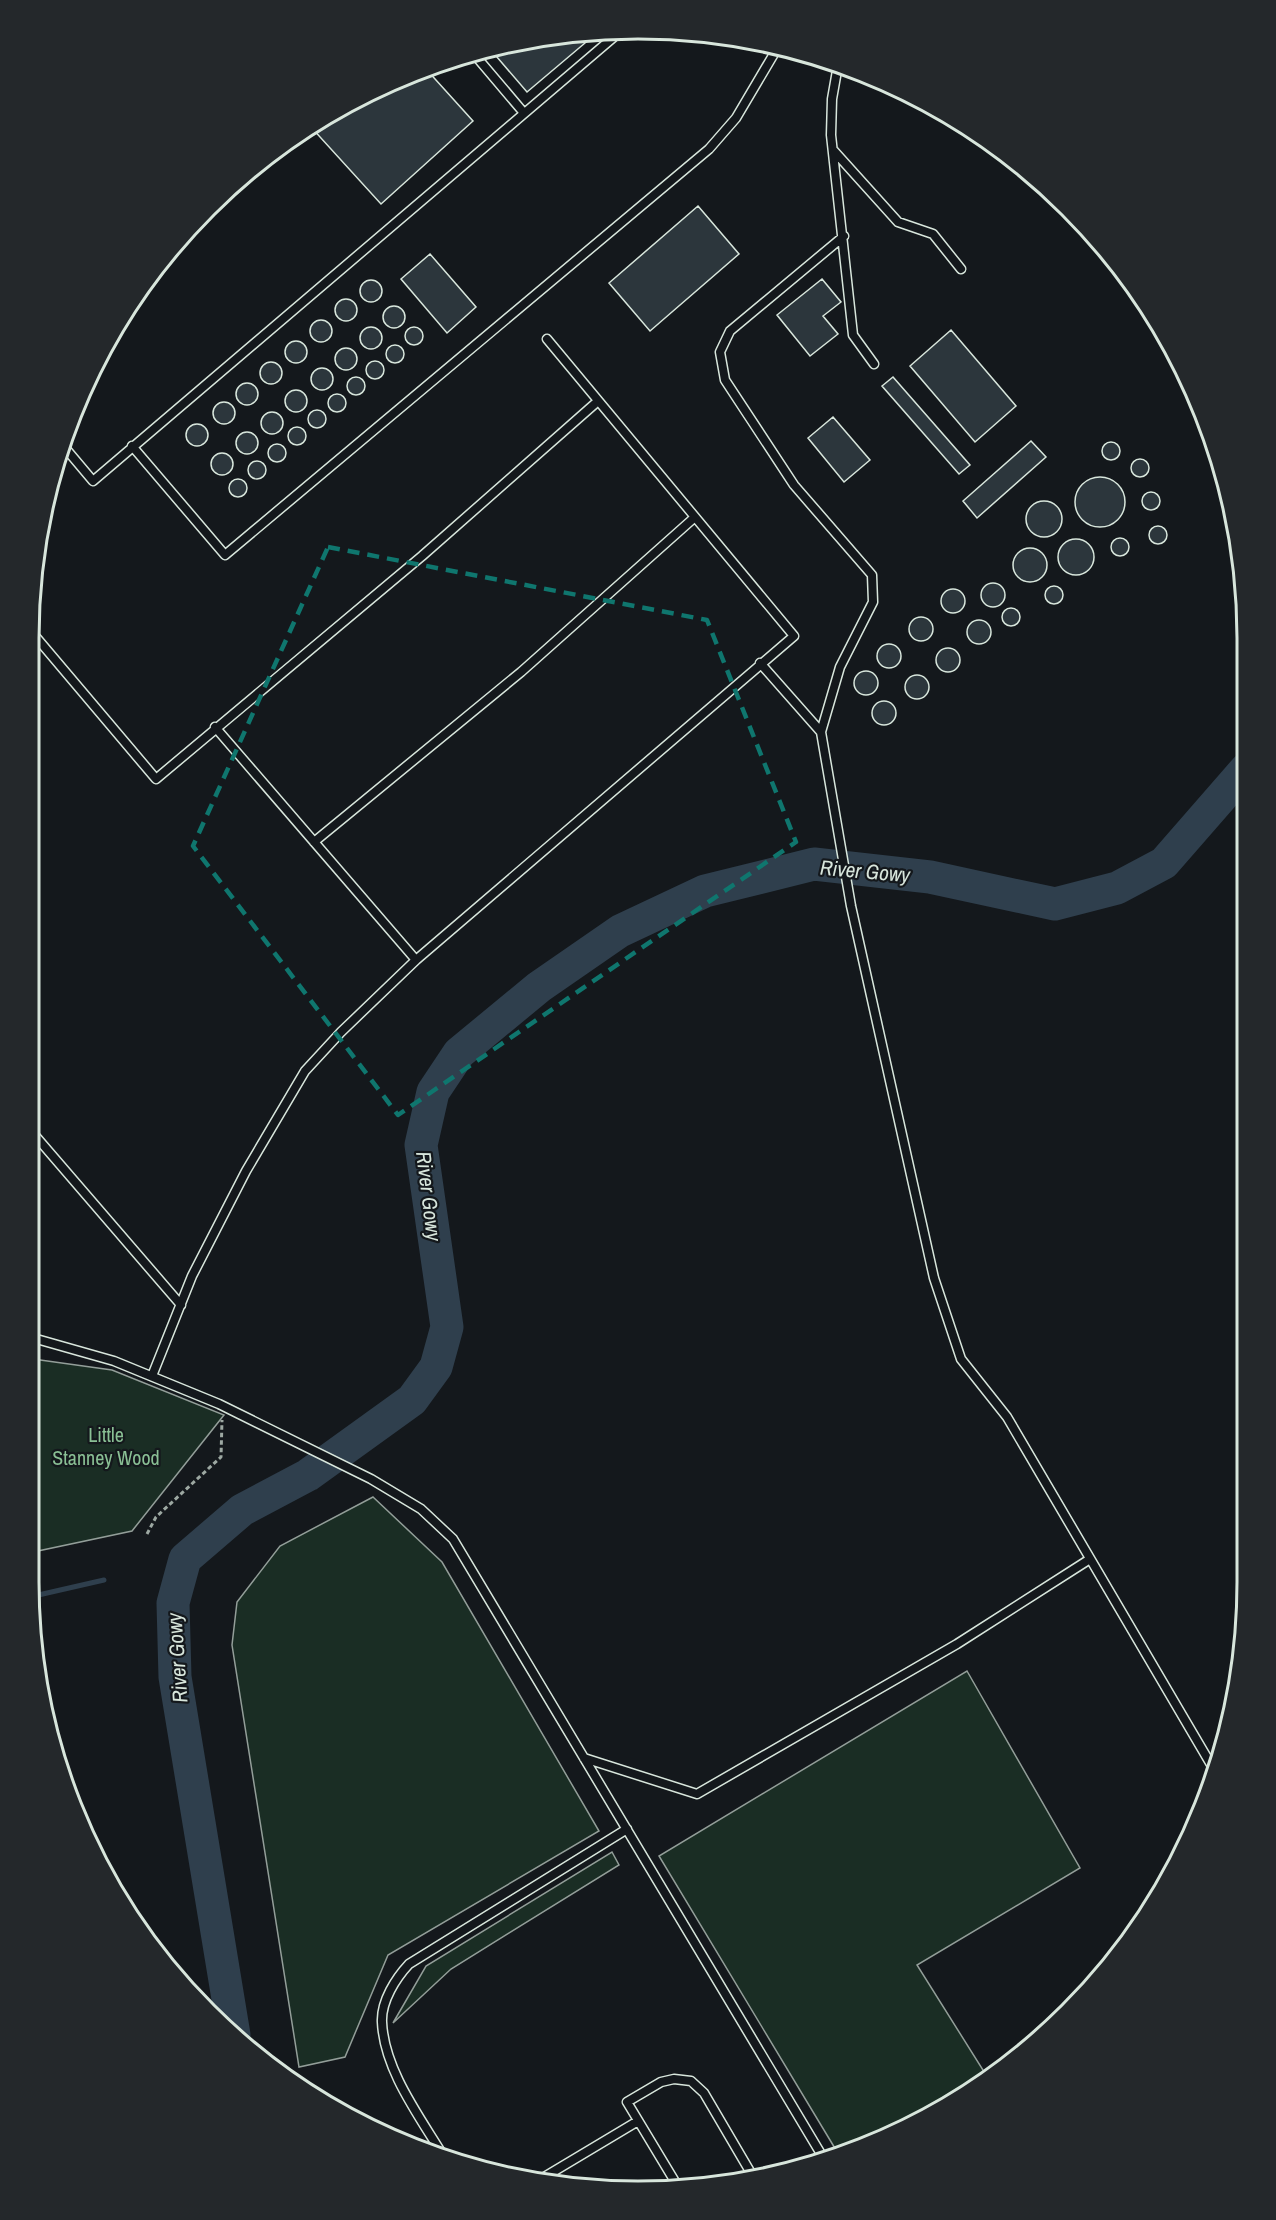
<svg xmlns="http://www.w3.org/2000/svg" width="1276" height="2220" font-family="'Archivo Narrow',sans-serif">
	<rect width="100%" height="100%" fill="#14181c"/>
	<!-- green -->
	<path fill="#1a2d24" stroke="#939e99" stroke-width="1.5" d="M33,1359l79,11 112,45 -92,116 -99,21z
		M373,1497l69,65 157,269 -211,124 -43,102 -46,10 -67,-422 5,-43 43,-56z
		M967,1671l113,197 -163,97 71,113c-47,33 -94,60 -149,77l-180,-299z
		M612,1852l7,13 -168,104 -58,54 33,-57z"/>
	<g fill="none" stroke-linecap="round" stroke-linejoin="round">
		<!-- stream -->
		<path stroke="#2f3f4d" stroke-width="5" d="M1135,293l80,150
			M34,1596l70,-16"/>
		<!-- river -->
		<path stroke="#2f3f4d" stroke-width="33" d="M234,2035l-59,-358 -2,-74 12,-44 57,-49 66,-35 104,-75 24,-33 11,-40 -26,-182 12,-53 26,-39 80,-66 81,-56 85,-40 109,-27 116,13 125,27 62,-16 47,-25 82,-94"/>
	</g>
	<!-- building -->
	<path fill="#2c363c" stroke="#d8e6dc" stroke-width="1.5" d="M598,32l-71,60 -37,-43 29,-9z
		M426,69l47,52 -92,83 -71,-78 94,-51z
		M698,206l41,48 -89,77 -41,-48z
		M430,254l46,53 -29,26 -46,-54z
		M822,279l19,23 -18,14 15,18 -28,22 -33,-41z
		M360 291a11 11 0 1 1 22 0a11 11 0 1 1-22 0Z
		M335 310a11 11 0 1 1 22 0a11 11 0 1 1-22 0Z
		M383 317a11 11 0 1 1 22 0a11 11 0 1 1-22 0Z
		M310 331a11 11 0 1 1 22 0a11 11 0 1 1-22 0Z
		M405 336a9 9 0 1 1 18 0a9 9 0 1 1-18 0Z
		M360 338a11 11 0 1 1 22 0a11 11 0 1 1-22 0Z
		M951,330l65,76 -41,36 -65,-76z
		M285 352a11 11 0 1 1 22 0a11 11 0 1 1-22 0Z
		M386 354a9 9 0 1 1 18 0a9 9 0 1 1-18 0Z
		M335 359a11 11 0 1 1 22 0a11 11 0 1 1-22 0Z
		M366 370a9 9 0 1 1 18 0a9 9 0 1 1-18 0Z
		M260 373a11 11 0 1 1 22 0a11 11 0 1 1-22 0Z
		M311 379a11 11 0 1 1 22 0a11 11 0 1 1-22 0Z
		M347 386a9 9 0 1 1 18 0a9 9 0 1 1-18 0Z
		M893,377l77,88 -11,9 -77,-88z
		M236 394a11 11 0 1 1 22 0a11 11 0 1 1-22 0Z
		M285 401a11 11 0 1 1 22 0a11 11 0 1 1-22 0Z
		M328 403a9 9 0 1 1 18 0a9 9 0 1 1-18 0Z
		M213 413a11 11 0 1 1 22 0a11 11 0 1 1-22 0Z
		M308 419a9 9 0 1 1 18 0a9 9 0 1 1-18 0Z
		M261 423a11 11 0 1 1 22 0a11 11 0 1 1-22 0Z
		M833,417l37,43 -26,22 -36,-44z
		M186 435a11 11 0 1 1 22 0a11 11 0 1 1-22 0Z
		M288 436a9 9 0 1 1 18 0a9 9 0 1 1-18 0Z
		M236 443a11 11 0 1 1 22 0a11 11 0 1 1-22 0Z
		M1031,441l15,16 -69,61 -14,-17z
		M1102 451a9 9 0 1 1 18 0a9 9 0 1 1-18 0Z
		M268 453a9 9 0 1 1 18 0a9 9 0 1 1-18 0Z
		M211 464a11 11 0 1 1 22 0a11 11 0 1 1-22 0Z
		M1131 468a9 9 0 1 1 18 0a9 9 0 1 1-18 0Z
		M248 470a9 9 0 1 1 18 0a9 9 0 1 1-18 0Z
		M1075 502a25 25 0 1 1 50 0a25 25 0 1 1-50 0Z
		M229 488a9 9 0 1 1 18 0a9 9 0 1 1-18 0Z
		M1142 501a9 9 0 1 1 18 0a9 9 0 1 1-18 0Z
		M1026 519a18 18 0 1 1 36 0a18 18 0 1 1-36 0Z
		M1149 535a9 9 0 1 1 18 0a9 9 0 1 1-18 0Z
		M1111 547a9 9 0 1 1 18 0a9 9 0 1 1-18 0Z
		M1058 557a18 18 0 1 1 36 0a18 18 0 1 1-36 0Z
		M1013 565a17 17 0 1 1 34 0a17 17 0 1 1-34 0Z
		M981 595a12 12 0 1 1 24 0a12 12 0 1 1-24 0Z
		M1045 595a9 9 0 1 1 18 0a9 9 0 1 1-18 0Z
		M941 601a12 12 0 1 1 24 0a12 12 0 1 1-24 0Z
		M1002 617a9 9 0 1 1 18 0a9 9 0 1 1-18 0Z
		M909 629a12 12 0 1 1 24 0a12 12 0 1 1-24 0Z
		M967 632a12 12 0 1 1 24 0a12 12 0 1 1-24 0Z
		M877 656a12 12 0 1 1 24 0a12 12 0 1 1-24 0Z
		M936 660a12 12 0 1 1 24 0a12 12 0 1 1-24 0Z
		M854 683a12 12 0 1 1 24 0a12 12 0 1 1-24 0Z
		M905 687a12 12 0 1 1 24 0a12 12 0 1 1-24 0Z
		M872 713a12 12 0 1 1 24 0a12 12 0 1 1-24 0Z"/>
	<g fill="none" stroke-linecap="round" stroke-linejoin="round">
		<defs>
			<path id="service" d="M474,54l50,59
				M838,65l-6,34 -1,36 22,200 21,29
				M834,151l64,71 35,12 28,35
				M61,443l32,38 529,-451
				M132,446l93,109 484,-406 27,-31 42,-71
				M30,630l126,149 266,-223 176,-155
				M760,663l61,69 19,-65 33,-65 -1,-27 -78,-90 -69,-105 -5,-28 10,-21 114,-95
				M215,727l201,233 378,-324 -247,-297
				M821,732l30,174 83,372 27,81 46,58 209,356
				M314,842l207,-170 174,-155
				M32,1132l149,173
				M33,1338l81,23 105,43 152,75 50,30 32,30 371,620
				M152,1376l40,-100 54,-105 59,-100 36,-39 75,-72
				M584,1758l113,36 260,-150 133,-85
				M444,2157c-24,-40 -60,-87 -62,-135 -1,-21 14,-44 27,-58l218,-135
				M536,2182l102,-61
				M680,2190l-53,-88 34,-20 13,-3 17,2 13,12 51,87"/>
		</defs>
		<!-- service casing -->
		<use href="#service" stroke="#d8e6dc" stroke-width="11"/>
		<!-- path -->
		<path stroke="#9da8a2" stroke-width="3" stroke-dasharray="4.5 3" stroke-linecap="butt" d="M147,1534l9,-17 65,-60 1,-37"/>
		<!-- service -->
		<use href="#service" stroke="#14181c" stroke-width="8"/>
	</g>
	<!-- marked area -->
	<path fill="none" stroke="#0f766e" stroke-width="4.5" stroke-dasharray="12 8" stroke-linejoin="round" d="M328,547l379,73 89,222 -398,273 -205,-269z"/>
	<g text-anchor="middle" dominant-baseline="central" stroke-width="4.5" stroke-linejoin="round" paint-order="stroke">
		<!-- park labels -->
		<g font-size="20" fill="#8ac095" stroke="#14181c">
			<text x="106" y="1434">Little<tspan x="106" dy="23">Stanney Wood</tspan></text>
		</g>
		<!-- water labels -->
		<g font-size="21" font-style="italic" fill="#d8e6dc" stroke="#14181c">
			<text transform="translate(865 871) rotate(5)">River Gowy</text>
			<text transform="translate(429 1196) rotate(83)">River Gowy</text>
			<text transform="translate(177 1658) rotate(-94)">River Gowy</text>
		</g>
	</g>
	<!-- crop -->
	<path d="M0 0H1276V2220H0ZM638 39H638A599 599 0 0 1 1237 638V1582A599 599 0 0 1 638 2181H638A599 599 0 0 1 39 1582V638A599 599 0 0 1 638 39Z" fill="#24282b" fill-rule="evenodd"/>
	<path fill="none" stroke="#d8e6dc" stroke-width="3" d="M638 39H638A599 599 0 0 1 1237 638V1582A599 599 0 0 1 638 2181H638A599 599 0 0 1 39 1582V638A599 599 0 0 1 638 39Z"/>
</svg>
